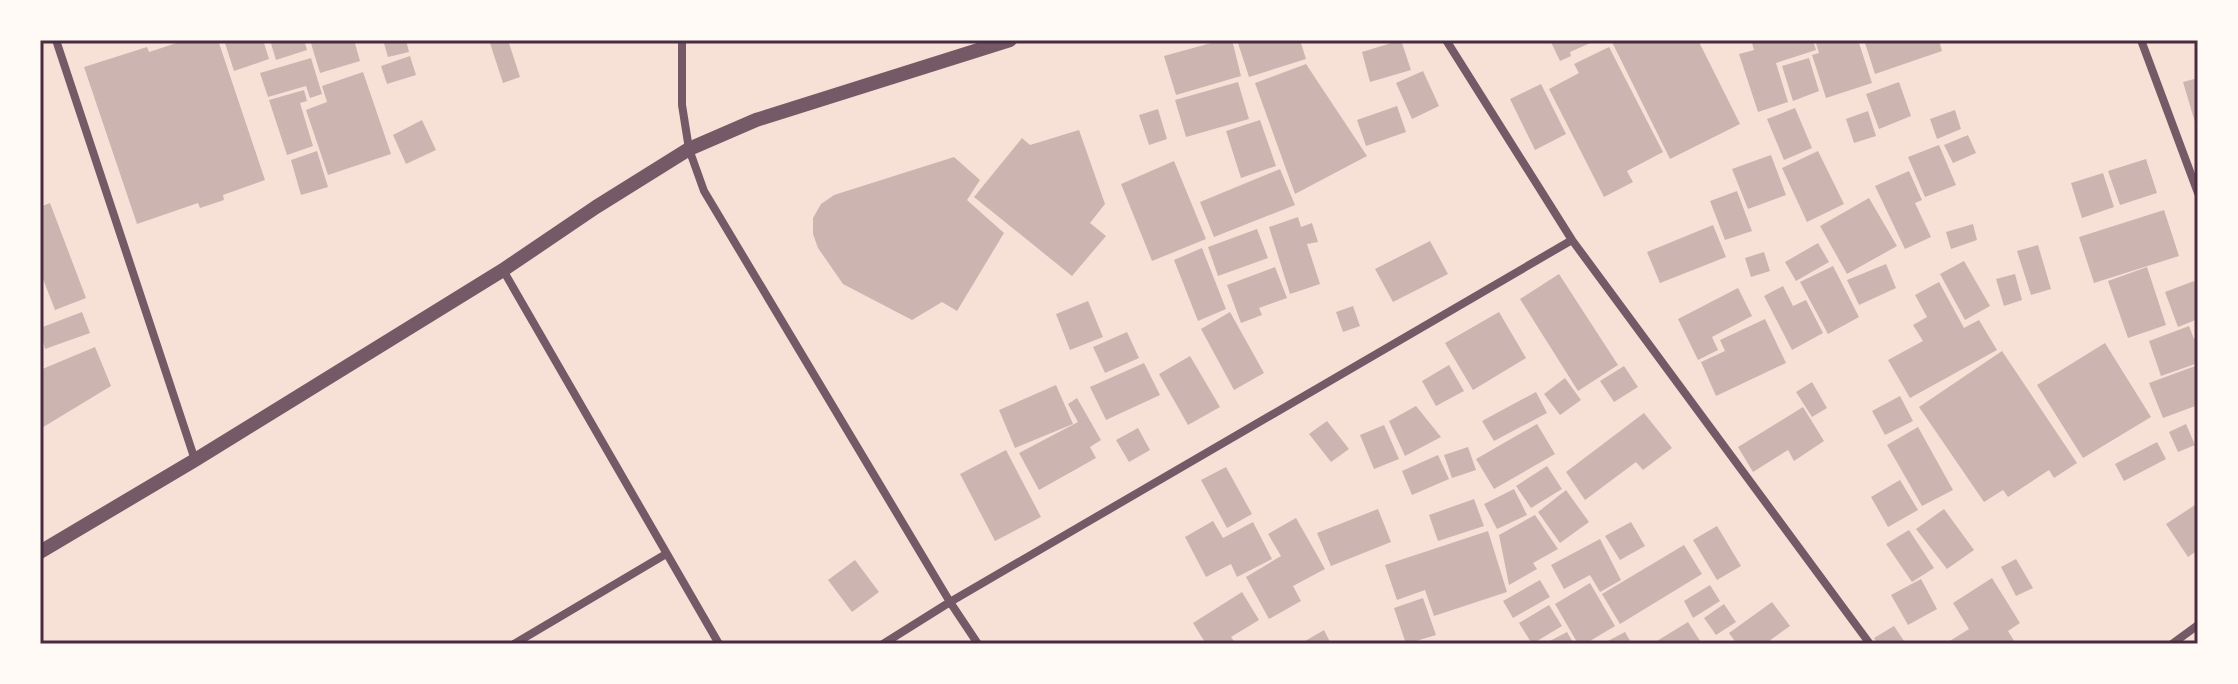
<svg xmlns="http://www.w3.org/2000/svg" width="2238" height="684" font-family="'Noto Sans',sans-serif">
	<rect width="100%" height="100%" fill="#f7e1d7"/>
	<!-- building -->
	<path fill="#ccb4b1" d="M186,40h32l47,140 -42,15 1,5 -24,8 -2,-5 -61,21 -53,-157 63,-20 2,5z
		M224,40h39l6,19 -35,12z
		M270,40h34l3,10 -31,10z
		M310,40h44l6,21 -40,12z
		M383,40h23l3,12 -21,5z
		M489,40h19l12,37 -17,6z
		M1222,40h10l9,36 -65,19 -12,-39z
		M1237,40h63l6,19 -57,18z
		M1401,40l10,30 -41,12 -8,-30z
		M1550,40h47l-27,12 1,4 -11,5z
		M1611,40h87l42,84 -70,35z
		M1762,40h51l3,10 -40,13 12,39 -30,10 -19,-58 15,-4 -2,-7z
		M1815,40h43l14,43 -46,15 -14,-43 7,-2z
		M1864,40h75l3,11 -67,23z
		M1609,47l54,105 -36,19 6,11 -29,15 -55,-108 30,-16 -5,-9z
		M410,56l6,19 -29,9 -6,-18z
		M311,58l11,36 -12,4 -4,-12 -38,11 -8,-24z
		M1809,58l10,33 -26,10 -11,-35z
		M1306,64l61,92 -72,38 -40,-111z
		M1423,71l16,35 -27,13 -16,-36z
		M363,72l28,82 -63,21 -22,-65 21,-8 -5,-16z
		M2198,78v51h-1l-14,-47z
		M1238,82l11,37 -63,18 -11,-37z
		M1899,82l12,34 -32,13 -13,-35z
		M1541,84l25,50 -31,16 -25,-51z
		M304,90l3,11 -7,2 13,43 -26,9 -18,-55z
		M1397,106l9,26 -40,14 -9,-26z
		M1795,108l17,40 -28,12 -17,-41z
		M1158,109l9,30 -18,6 -10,-30z
		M1955,110l6,19 -24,10 -7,-20z
		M1868,111l8,25 -22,7 -8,-24z
		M422,120l14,30 -30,14 -13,-29z
		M1260,120l16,46 -35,12 -15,-47z
		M1079,130l26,74 -15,19 16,13 -34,40 -98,-79 48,-59 8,7z
		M1968,135l8,18 -23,10 -9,-18z
		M1939,145l17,40 -31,12 -17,-40z
		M317,151l11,36 -27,8 -10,-35z
		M1818,151l26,53 -37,18 -25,-54z
		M1771,155l15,40 -38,14 -16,-40z
		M954,157l26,23 -13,20 37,33 -47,78 -15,-9 -30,18 -69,-36 -25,-36 -5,-14v-16l8,-14 13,-9z
		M2146,159l11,34 -37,12 -12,-34z
		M1174,161l32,78 -54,22 -31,-77z
		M1280,169l15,36 -81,32 -14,-35z
		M1909,171l13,29 -7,3 16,34 -26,12 -30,-63z
		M2103,173l11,34 -32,11 -11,-35z
		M1737,191l15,40 -27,9 -15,-39z
		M1869,198l28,48 -50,28 -27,-48z
		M50,203l36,95 -31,12 -15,-39v-64z
		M2164,210l15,46 -85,27 -15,-46z
		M1298,217l3,10 11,-4 6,19 -11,2 13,40 -30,10 -21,-67z
		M1973,224l4,16 -26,9 -5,-17z
		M1713,225l13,32 -66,26 -13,-31z
		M1257,229l11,29 -50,18 -10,-29z
		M1430,241l18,33 -55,28 -18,-33z
		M1818,243l11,19 -33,19 -11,-19z
		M2038,245l13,44 -20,6 -14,-44z
		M1202,248l24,61 -28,12 -24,-61z
		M1764,252l6,19 -19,6 -6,-19z
		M1964,261l26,45 -25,14 -25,-46z
		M1886,264l10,24 -37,17 -12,-25z
		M1833,266l26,51 -31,17 -28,-52z
		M1275,267l12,31 -28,10 3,7 -21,8 -14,-38z
		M2147,267l19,58 -38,13 -20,-57z
		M1559,274l59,91 -40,26 -58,-92z
		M2015,274l7,26 -18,6 -8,-27z
		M2194,281l4,11v27l-20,8 -13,-35z
		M1939,282l25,46 15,-8 18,30 -87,48 -22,-38 35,-19 -10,-16 14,-8 -12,-22z
		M1783,286l10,20 13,-6 17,33 -31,17 -28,-54z
		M1738,288l14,28 -40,21 6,13 -20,10 -20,-41z
		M1088,301l15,36 -33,13 -14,-36z
		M1353,306l7,20 -17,6 -7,-20z
		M82,312l8,21 -45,16 -5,-21z
		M1230,312l34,61 -30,17 -33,-61z
		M1499,312l27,46 -53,32 -28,-47z
		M1765,319l21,44 -70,33 -15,-34 24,-11 -5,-11z
		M2189,326l5,13 4,-2v26l-37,13 -12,-35z
		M1127,332l12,26 -34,15 -12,-26z
		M2105,343l46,74 -68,41 -46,-73z
		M95,347l16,39 -71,43v-59z
		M2002,351l75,112 -23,15 -5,-8 -41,27 -5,-7 -19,12 -65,-95z
		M1190,356l30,51 -32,18 -29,-51z
		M1144,363l16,32 -54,25 -16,-33z
		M1449,365l15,26 -28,15 -14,-25z
		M2198,365v40l-35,13 -14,-35z
		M1624,366l14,21 -24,15 -14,-21z
		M1565,378l16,22 -21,15 -16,-21z
		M1812,382l15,26 -15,9 -16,-25z
		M1056,385l17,39 -58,24 -16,-38z
		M1536,392l11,21 -53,28 -12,-20z
		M1900,396l13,25 -28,14 -13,-24z
		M1077,398l24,42 -11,7 6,11 -57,32 -20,-37 59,-31 -10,-18z
		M1416,406l25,31 -36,19 -16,-35z
		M1803,407l21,34 -30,20 -6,-11 -35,22 -15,-25z
		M1644,413l28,35 -29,22 -7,-8 -51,38 -19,-28z
		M1327,421l22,28 -18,13 -22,-28z
		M1537,424l18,30 -61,35 -18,-30z
		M2186,424l9,21 -17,7 -9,-20z
		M1384,425l15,34 -25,10 -14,-34z
		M1918,427l35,63 -31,16 -35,-61z
		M1138,428l12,22 -21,12 -13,-22z
		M2157,442l9,17 -42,22 -9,-17z
		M1468,447l8,23 -24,8 -8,-23z
		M1006,450l35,67 -46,24 -35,-67z
		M1438,455l11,24 -37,16 -10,-24z
		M1547,466l15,23 -31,19 -15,-22z
		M1226,467l26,47 -25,14 -26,-48z
		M1900,480l18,30 -30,17 -17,-30z
		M1514,489l13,26 -30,14 -13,-25z
		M1566,490l23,32 -29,21 -22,-31z
		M1474,499l10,27 -46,15 -9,-26z
		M2198,503v47l-10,7 -22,-33z
		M1378,509l13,33 -60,24 -14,-33z
		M1944,509l30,41 -27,19 -31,-40z
		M1535,515l23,34 -25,14 4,6 -28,16 -10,-50z
		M1296,518l29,51 -32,17 8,15 -32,18 -23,-42 35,-21 -13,-22z
		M1213,521l10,17 30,-16 19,37 -35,18 -6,-13 -25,13 -21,-40z
		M1631,522l14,24 -25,14 -15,-24z
		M1717,526l24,40 -24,14 -24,-40z
		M1909,530l25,38 -22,14 -26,-38z
		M1488,531l19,61 -73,24 -9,-26 -28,10 -12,-35z
		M1600,539l21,41 -21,12 -10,-17 -26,14 -13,-24z
		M1684,545l18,29 -82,50 -18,-30z
		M2016,559l17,29 -17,8 -15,-29z
		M855,560l24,32 -27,20 -24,-32z
		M1992,578l28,45 -12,8 8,13h-71l24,-15 -16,-26z
		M1921,579l16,30 -29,16 -17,-30z
		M1540,580l10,17 -37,21 -10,-17z
		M1590,583l25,43 -30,18h-7l-23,-40z
		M1710,585l10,16 -27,17 -9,-17z
		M1242,592l17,28 -28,17 5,7h-30l-13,-21z
		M1423,598l13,37 -30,9 -12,-36z
		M1772,602l18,24 -21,15 3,3h-35l-8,-11z
		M1724,604l12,18 -20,13 -12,-17z
		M1549,605l13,21 -30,18 -13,-21z
		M1688,622l14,22h-50z
		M1894,626l12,18h-28l-4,-6z
		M1324,630l7,14h-31z
		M1567,632l7,12h-30z
		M1625,632l7,12h-30z"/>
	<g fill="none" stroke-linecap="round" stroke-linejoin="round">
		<!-- minor -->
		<path stroke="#755966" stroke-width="8" d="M56,40l139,420
			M682,40v65l7,44 15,42 246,411 28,42
			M1446,40l126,200 298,404
			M2141,40l57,153
			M503,270l216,374
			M514,644l152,-90
			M883,644l67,-42 622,-362
			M2172,644l26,-19"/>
		<!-- tertiary -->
		<path stroke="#755966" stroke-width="14" d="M40,552l155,-92 308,-190 93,-63 93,-58 67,-29 254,-80"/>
	</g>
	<!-- border -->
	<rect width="2238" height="684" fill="none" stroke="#fffaf5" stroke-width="84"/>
	<rect x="42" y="42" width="2154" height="600" fill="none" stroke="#4a2c40" stroke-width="3"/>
</svg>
